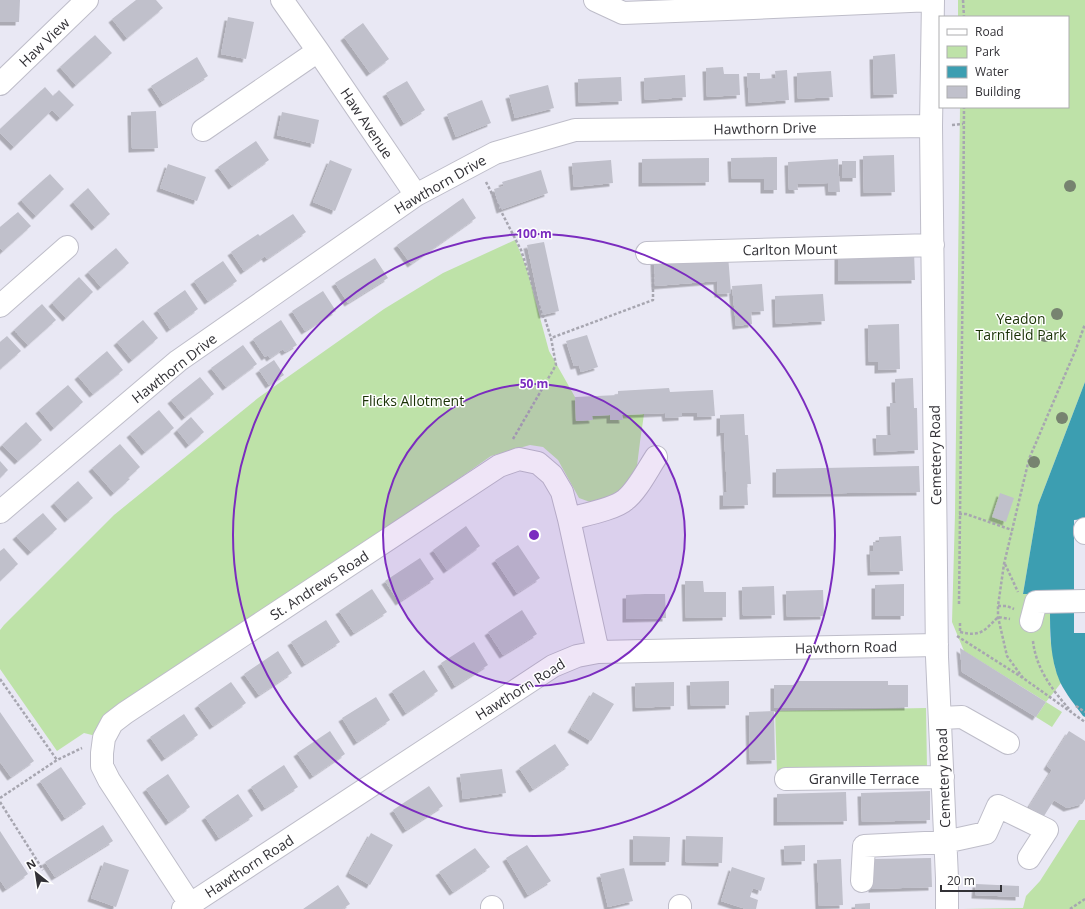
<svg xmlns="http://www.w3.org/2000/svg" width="1085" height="909" font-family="'Open Sans',sans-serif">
	<defs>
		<filter id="shadow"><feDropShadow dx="-3.5" dy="3.5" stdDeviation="0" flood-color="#0004"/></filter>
	</defs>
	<rect width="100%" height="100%" fill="#e9e8f4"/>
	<!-- green -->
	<path fill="#bee2a8" d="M958,0h127v382l-47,123 -15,89h17l10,15v28l5,31 6,15 -15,19 16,10 -10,15 -16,-10 10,-15 -82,-51 -12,-29 3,-108 5,-407h108v-90h-110z
		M515,240l11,26 23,85 26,46 1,24 16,-1v-4l18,-1 1,5h12l-1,-5 22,-1 -4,28 -3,24 -8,16 -8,10 -17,8 -14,2 -11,-4 -21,-38 -15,-13 -13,-2 -39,11 -366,257 -21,25 -20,-5 -27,18 -57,-82v-39l4,-5 110,-110 144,-117 126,-89 59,-36z
		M926,708l1,60 -150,5 -2,-62z
		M1079,820h6v89h-122l60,-1 3,-12 14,-15z"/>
	<!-- water -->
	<path fill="#3c9eb1" d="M1085,382v137l-11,1v74h-51l15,-89z
		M1074,608v25h11v84l-2,-1c-8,-11 -17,-22 -23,-34 -10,-23 -10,-49 -10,-73z"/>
	<!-- building -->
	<path fill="#c0c0cb" filter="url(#shadow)" d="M0,0h20l-1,22h-19z
		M136,0h20l7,8 -36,30 -15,-19z
		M228,17l26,5 -8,37 -25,-5z
		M363,23l26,36 -19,14 -26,-36z
		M95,35l17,18 -36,32 -16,-18z
		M895,54l2,40 -23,1 -1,-39z
		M197,57l11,19 -45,28 -12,-18z
		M723,67l1,7h15l1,21 -33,2 -1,-29z
		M787,70l2,30 -40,3 -2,-30h13v6l16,-1 -1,-7z
		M831,71l2,26 -35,2 -1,-26z
		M685,75l1,22 -41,3 -1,-22z
		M621,77l1,24 -43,2 -1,-24z
		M407,81l18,29 -21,13 -18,-30z
		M548,85l6,23 -39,10 -6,-23z
		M45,87l8,9 6,-6 15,15 -14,13 -8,-8 -38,37 -14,-14v-4z
		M482,100l9,23 -35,14 -9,-23z
		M156,111l2,37 -26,1 -1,-37z
		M282,112l37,8 -5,24 -37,-9z
		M256,141l13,19 -37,26 -14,-19z
		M894,155l1,37 -31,1 -1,-37z
		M777,157v33h-13v-11h-32l-1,-21z
		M709,158v24l-67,1v-24z
		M838,159l2,33h-11l-1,-9 -31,1 1,6h-9l-1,-28z
		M330,160l22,9 -17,42 -22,-9z
		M611,160l2,23 -39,4 -2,-24z
		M842,161h14v17h-14z
		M168,164l38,13 -9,24 -37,-13z
		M541,170l7,23 -48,17 -6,-21 10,-3 -2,-4z
		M50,174l14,15 -28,27 -15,-16z
		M88,188l22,26 -15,13 -22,-25z
		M463,198l13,20 -65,46 -14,-19z
		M18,212l13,14 -28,25 -3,-3v-21z
		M293,214l13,18 -39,27 -2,-3 -21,15 -13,-19 27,-18 2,2 1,-1z
		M544,242l15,69 -17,4 -15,-70z
		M116,248l13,15 -28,24 -13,-15z
		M914,251l1,29 -77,1v-29z
		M728,255l3,38 -13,1 -1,-13 -62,5 -1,-25z
		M375,258l13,20 -40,25 -13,-20z
		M223,261l14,20 -29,20 -14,-20z
		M79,277l14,15 -27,26 -14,-15z
		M762,284l2,27 -13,1 1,12 -16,2 -4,-40z
		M185,290l13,19 -28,20 -13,-19z
		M323,291l13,20 -31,20 -13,-20z
		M823,294l2,27 -49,3 -1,-28z
		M42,304l14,16 -28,25 -14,-15z
		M143,320l15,18 -26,22 -15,-18z
		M281,320l16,25 -12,7 -2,-3 -13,9 -2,-3 -3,2 -12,-18z
		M899,324l1,45 -22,1v-8h-9l-1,-37z
		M587,335l11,32 -17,5 -2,-7 -5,1 -8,-25z
		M7,336l14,15 -21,18v-27z
		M243,345l14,19 -31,23 -15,-19z
		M107,351l16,19 -30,24 -15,-18z
		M274,360l10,15 -15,10 -10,-15z
		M200,377l14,17 -29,23 -14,-17z
		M913,378l1,30h3l1,42 -41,2 -1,-17h15l-1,-32h6l-1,-24z
		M68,385l15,17 -29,26 -15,-18z
		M669,388l1,4 43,-2 2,26 -18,1v-4h-15v4l-16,1 -1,-5 -43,2 1,5h-13v-5l-18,1 1,4 -17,1 -1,-24 43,-2v-4z
		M159,410l15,18 -29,24 -15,-18z
		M744,414l1,21h3l3,49h-4l1,21 -25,1v-14h4l-3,-60 -4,1v-18z
		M191,417l13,15 -15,13 -12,-15z
		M26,422l16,18 -24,21 -16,-16z
		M120,444l20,23 -12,11 2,1 -16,14 -22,-25z
		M0,461l8,9 -8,8z
		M919,466l1,26 -144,2v-25z
		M78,481l15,17 -25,21 -14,-16z
		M1000,493l14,5 -8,24 -14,-5z
		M43,513l14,16 -26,23 -15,-16z
		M466,526l14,20 -33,24 -14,-20z
		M901,536l2,35 -32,1 -1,-21h3v-9h6v-5z
		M518,545l22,33 -23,15 -22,-33z
		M4,548l14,16 -18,17v-30z
		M420,558l14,21 -35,23 -14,-21z
		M685,581h18l1,11h22v25l-40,1z
		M904,584v32h-29v-31z
		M774,586l1,29 -32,1 -1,-29z
		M372,589l15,23 -33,21 -15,-22z
		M823,590l1,26 -37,1 -1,-26z
		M645,594h20l1,24 -40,1v-24z
		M522,610l15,24 -34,21 -15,-23z
		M326,620l14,22 -35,22 -14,-22z
		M474,642l14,23 -33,21 -14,-23z
		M960,648l86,54 -10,15 -74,-45z
		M278,651l14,22 -33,22 -15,-21z
		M424,670l14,21 -32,22 -14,-22z
		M729,681v24l-38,1 -1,-24z
		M797,681h91v4h20v22l-134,1v-23h23z
		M231,682l15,21 -33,23 -15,-21z
		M674,682v24l-38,2 -1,-25z
		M593,692l21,12 -23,37 -20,-12z
		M376,697l14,23 -33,22 -15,-24z
		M774,711l1,49 -25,1 -1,-49z
		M0,712l34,49 -23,16 -11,-15z
		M184,714l14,21 -33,23 -15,-21z
		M330,731l15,23 -32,22 -16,-23z
		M1069,731l16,10v58l-3,5 -15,4 -13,-8 -10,16 -15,-9 23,-37 -5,-4z
		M555,744l14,21 -36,24 -14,-21z
		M284,765l14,22 -33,21 -14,-21z
		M61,767l25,37 -21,14 -25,-37z
		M502,769l4,24 -43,6 -3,-25z
		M168,774l22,33 -21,15 -23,-33z
		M429,786l14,20 -37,24 -13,-20z
		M930,791v29l-68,2 -1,-29z
		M846,792l1,29 -70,1v-28z
		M238,794l15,22 -34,22 -14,-21z
		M103,825l10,16 -58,36 -10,-15z
		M0,831l28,43 -22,15 -6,-9z
		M371,833l22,12 -23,40 -21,-12z
		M633,836l37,1 -1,25h-36z
		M686,836l37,1 -1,26 -37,-1z
		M527,845l24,36 -23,14 -22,-37z
		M805,845v16l-20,1 -1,-16z
		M475,848l15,19 -37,25 -14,-20z
		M931,858l1,29 -60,2 -1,-30z
		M841,859l2,46 -24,1 -2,-46z
		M104,862l25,8 -13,37 -25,-9z
		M732,867l33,11 -4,13 -8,-3 -3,9 8,3 -2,9h-10l-25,-8z
		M624,868l9,33 -25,6 -8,-33z
		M976,884l43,2v11l-44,-2z
		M338,885l12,19 -8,5h-39z
		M870,903v6h-15v-5z"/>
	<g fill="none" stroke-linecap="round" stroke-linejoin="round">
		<defs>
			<path id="minor" d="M282,0l36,51 98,144
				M595,0l28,13 130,-5v-8
				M933,0l-2,126 6,531 10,221v31
				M753,8l180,-8
				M0,84l87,-84
				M203,130l115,-79
				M647,253l286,-8
				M0,306l67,-59
				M0,512l178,-151 238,-166 79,-42 80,-23 356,-4
				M569,519c14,-4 46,-10 56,-19 12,-9 23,-31 31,-43
				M1085,529v4
				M1031,621l5,-19 49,-1
				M941,718l21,-1 46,26
				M786,779l157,-2
				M862,881l2,-35 81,-4 41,-9 12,-27 49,24 -18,28
				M190,904l-81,-124 -7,-14v-13l2,-15 8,-15 13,-10 374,-247 20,-7 19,4 14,12 10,17 7,27 29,133
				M492,907v2
				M183,909l370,-243 24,-10 21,-4 339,-7
				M680,909v-3"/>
		</defs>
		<!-- minor casing -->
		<use href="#minor" stroke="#bebdc9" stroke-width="24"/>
		<!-- path -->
		<path stroke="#a7a6b0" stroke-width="2.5" stroke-dasharray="3 2" stroke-linecap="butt" d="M963,0l1,17
			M952,125l11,-1
			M486,182l35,68 21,65 3,4 6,19
			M513,439l43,-74 -5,-27 102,-38v-27
			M959,514h7l46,16
			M1005,564l13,28
			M959,604l4,-353 1,-144
			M998,606h9l7,3
			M960,623v9
			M960,632c21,5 24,-1 38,-15l12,2
			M957,636l66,42 62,44
			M1033,641c3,28 20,50 38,70
			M1023,678l-16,-22 -9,-39v-11l6,-42 25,-105 47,-110 9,-25
			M0,679l57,81
			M1076,706l9,6
			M0,798l57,-38 25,-12
			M0,802l43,68
			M1070,909l15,-10"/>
		<!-- minor -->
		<use href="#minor" stroke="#fff" stroke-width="22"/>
	</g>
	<!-- trees -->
	<g fill="#778370">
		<circle cx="1070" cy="186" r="6"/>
		<circle cx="1057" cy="314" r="6"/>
		<circle cx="1045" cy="336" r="6"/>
		<circle cx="1062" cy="418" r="6"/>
		<circle cx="1034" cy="462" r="6"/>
	</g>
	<!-- distance rings -->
	<circle cx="534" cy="535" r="151" fill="#7b2cbf" fill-opacity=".12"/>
	<g fill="none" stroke="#7b2cbf" stroke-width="2">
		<circle cx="534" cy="535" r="151"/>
		<circle cx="534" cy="535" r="301"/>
	</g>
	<g text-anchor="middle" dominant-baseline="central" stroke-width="3" stroke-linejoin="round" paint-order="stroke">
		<!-- street labels -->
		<g font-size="14" fill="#323136" stroke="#fff">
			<text transform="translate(44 42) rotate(-44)">Haw View</text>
			<text transform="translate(367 123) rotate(56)">Haw Avenue</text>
			<text transform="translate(765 128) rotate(-1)">Hawthorn Drive</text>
			<text transform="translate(440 184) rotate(-30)">Hawthorn Drive</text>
			<text transform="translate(790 249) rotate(-1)">Carlton Mount</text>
			<text transform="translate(174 368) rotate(-38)">Hawthorn Drive</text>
			<text transform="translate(935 455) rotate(-91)">Cemetery Road</text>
			<text transform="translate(319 585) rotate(-33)">St. Andrews Road</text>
			<text transform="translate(846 647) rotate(-1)">Hawthorn Road</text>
			<text transform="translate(520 689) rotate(-32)">Hawthorn Road</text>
			<text x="864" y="778">Granville Terrace</text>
			<text transform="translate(943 778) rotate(-92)">Cemetery Road</text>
			<text transform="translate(249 866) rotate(-33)">Hawthorn Road</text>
		</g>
		<!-- park labels -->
		<g font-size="14" fill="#193104" stroke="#fff">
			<text x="1021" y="318">Yeadon<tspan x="1021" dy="16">Tarnfield Park</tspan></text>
			<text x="413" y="400">Flicks Allotment</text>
		</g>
	</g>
	<circle cx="534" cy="535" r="6" fill="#7b2cbf" stroke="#fff" stroke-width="2"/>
	<g font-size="12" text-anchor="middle" font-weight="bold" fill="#7b2cbf" stroke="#fff" stroke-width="3" stroke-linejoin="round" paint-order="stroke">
		<text x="534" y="238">100 m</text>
		<text x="534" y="388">50 m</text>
	</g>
	<!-- legend -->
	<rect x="939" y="16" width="130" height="92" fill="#ffffff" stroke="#adadaf"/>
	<rect x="947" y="29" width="20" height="6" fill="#ffffff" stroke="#adadaf"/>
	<text x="975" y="36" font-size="12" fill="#323136">Road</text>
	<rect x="947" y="46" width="20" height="12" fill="#bee2a8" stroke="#adadaf"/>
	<text x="975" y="56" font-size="12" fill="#323136">Park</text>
	<rect x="947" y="66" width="20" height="12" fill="#3c9eb1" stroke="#adadaf"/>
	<text x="975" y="76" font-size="12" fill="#323136">Water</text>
	<rect x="947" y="86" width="20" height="12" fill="#c0c0cb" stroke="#adadaf"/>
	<text x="975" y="96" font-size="12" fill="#323136">Building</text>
	<!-- north arrow -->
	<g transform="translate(36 873) rotate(330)" stroke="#ffffff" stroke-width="3" paint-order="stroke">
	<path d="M0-3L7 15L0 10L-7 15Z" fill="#323136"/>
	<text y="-6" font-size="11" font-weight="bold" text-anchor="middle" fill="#323136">N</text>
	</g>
	<!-- scale -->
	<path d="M941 885v6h60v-6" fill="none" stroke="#323136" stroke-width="2"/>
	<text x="947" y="885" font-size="12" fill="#323136" stroke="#ffffff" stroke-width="3" paint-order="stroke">20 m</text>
</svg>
